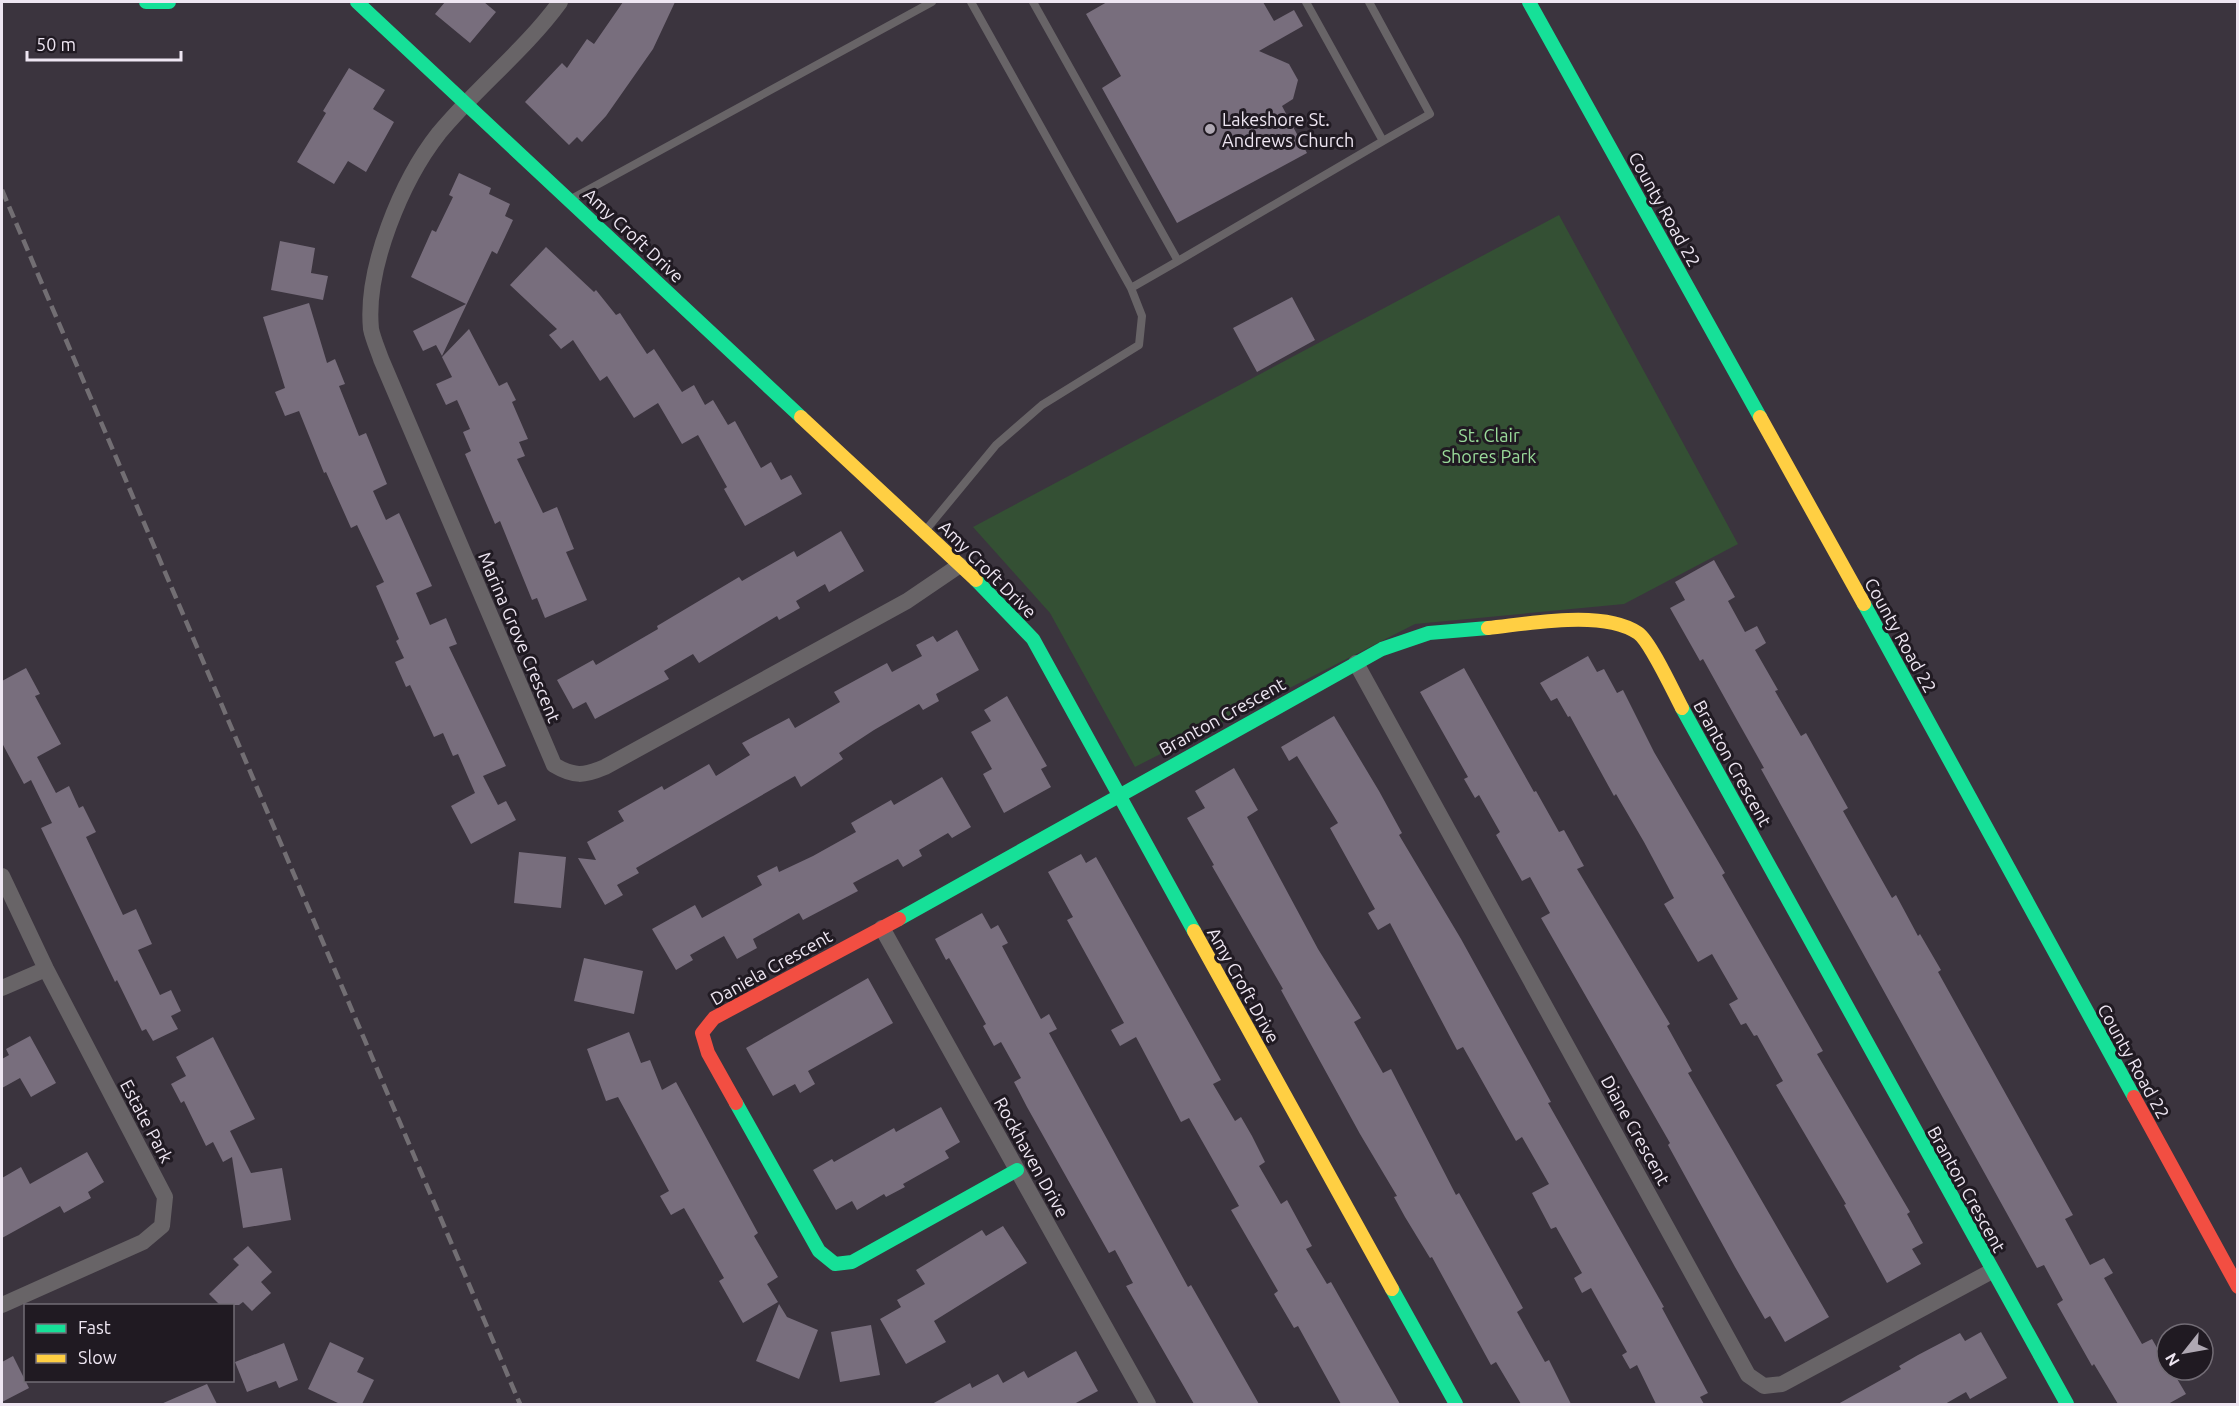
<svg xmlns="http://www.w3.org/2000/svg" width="2239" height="1406" font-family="Ubuntu,sans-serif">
	<rect width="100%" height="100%" fill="#3b343e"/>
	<!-- green -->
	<path fill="#345034" d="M1559,215l179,329 -114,60 -209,20 -280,143 -85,-154 -77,-86z"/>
	<!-- building -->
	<path fill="#786e7d" d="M445,2h39l12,10 -26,31 -35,-29z
		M623,2h52l-22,47 -47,67 -24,26 -5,-5 -8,8 -44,-43 37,-39 5,5 20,-29 7,5z
		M1107,2h156l11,19 20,-11 9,16 -44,25 30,13 9,16 -5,19 -11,7 25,47 -130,70 -75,-135 19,-12 -35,-62z
		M349,68l36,22 -12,19 21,13 -28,50 -18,-11 -14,23 -37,-22 29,-49 -3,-2z
		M459,173l32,15 -2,6 21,10 -5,12 8,4 -16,34 -5,-3 -50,105 -6,-11 -13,6 -10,-20 53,-27 -55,-27 21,-47 4,2 17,-35 -4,-2z
		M280,241l35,7 -4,25 17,3 -5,24 -52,-10z
		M546,247l48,45 2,-2 20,25 4,-2 27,41 7,-5 28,43 12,-7 11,20 8,-5 15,25 7,-4 26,47 10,-6 10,18 10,-5 11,19 -57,32 -21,-37 3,-2 -29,-52 -16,9 -24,-41 -24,15 -27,-42 -7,5 -27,-41 -12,9 -12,-14 8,-6 -47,-44z
		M1292,297l23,43 -58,32 -24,-44z
		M309,303l18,60 8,-4 10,25 -6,2 20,50 7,-3 21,51 -14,7 13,29 13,-7 33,73 -16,7 14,32 16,-7 11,26 -8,3 57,119 -23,10 15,29 8,-4 10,19 -45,24 -20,-38 24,-13 -17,-39 -5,2 -10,-23 -9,4 -24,-52 -4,2 -11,-25 9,-4 -8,-17 3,-2 -23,-53 8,-4 -27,-57 -6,3 -25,-56 -2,1 -25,-62 -14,5 -10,-24 10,-4 -22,-71z
		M469,329l30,57 8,-4 9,18 -4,2 16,37 -9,3 6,14 -8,3 26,54 14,-6 17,42 -8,3 21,48 -42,18 -8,-20 -5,2 -32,-79 -5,3 -30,-70 6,-3 -8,-19 7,-3 -13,-29 -11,5 -10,-21 16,-7 -10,-20z
		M841,531l23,40 -35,21 -4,-8 -29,17 4,7 -21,12 -2,-4 -78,47 -6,-9 -29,17 5,8 -74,40 -9,-17 -13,7 -16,-29 36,-20 3,5 62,-36 -1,-3 82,-49 3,4 52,-30 3,6z
		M1714,560l21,37 -7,4 17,31 12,-6 9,17 -11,7 23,40 -3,1 26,45 5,-3 42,75 -5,3 49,87 4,-3 22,41 2,-2 21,36 -3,2 135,243 -8,4 25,46 14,-7 9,15 -9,5 38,66 10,-5 15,26v5l9,7 10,17 -18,10h-50l-24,-40 -2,2 -35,-62 6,-4 -19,-35 -7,3 -276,-499 3,-1 -27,-48 -34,-61 -3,2 -30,-53 15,-8 -10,-18z
		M957,630l22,40 -43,24 3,7 -16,9 -4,-6 -45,26 -35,23 4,6 -42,28 -6,-11 -159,92 3,5 -22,12 6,10 -18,10 -27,-47 18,2 -9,-18 37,-21 -6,-10 44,-25 2,4 45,-26 7,12 34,-21 -8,-12 47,-25 6,10 45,-26 -6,-10 53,-29 5,9 30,-16 -6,-11 17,-9 4,6z
		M1588,656l9,16 7,-3 13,24 6,-3 31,62 71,121 -3,2 101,176 -6,3 93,158 -3,2 16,29 -11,6 9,15 -34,19 -43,-78 2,-1 -70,-119 7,-4 -26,-46 -3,1 -8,-13 -5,2 -12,-21 9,-5 -26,-45 -14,8 -34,-58 10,-6 -30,-56 -28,-48 -2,2 -44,-80 -2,1 -11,-19 -6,3 -11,-18z
		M26,668l14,26 -5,2 26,48 -24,13 19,36 13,-7 10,22 4,-2 13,26 -10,5 37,78 13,-6 16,35 -14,6 22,45 11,-5 10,21 -10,5 7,13 -25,12 -7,-12 -4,2 -25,-51 -2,2 -74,-154 11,-5 -21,-43 -7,4 -22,-41v-62z
		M1464,668l70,124 2,-1 23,41 5,-2 20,36 -7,3 93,155 -3,2 25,45 -4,2 141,244 -44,25 -15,-26 -5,3 -30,-52 -67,-122 2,-2 -129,-225 9,-5 -20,-36 -8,4 -26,-46 4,-3 -21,-37 -4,3 -11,-19 4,-2 -48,-85z
		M1007,696l40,70 -6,3 10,18 -47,26 -21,-39 9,-5 -21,-37 20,-11 -7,-11z
		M1334,716l45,75 23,42 -3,2 62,104 90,163 -3,1 116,204 -2,1 46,85 -8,4 4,7h-48l-19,-39 -7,4 -8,-14 5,-3 -36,-64 -9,5 -8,-15 8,-5 -26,-46 -5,2 -19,-36 17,-9 -27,-47 -6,4 -53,-94 -6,3 -67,-127 -12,7 -10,-17 7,-4 -45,-81 8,-5 -41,-67 -8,5 -8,-14z
		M1234,768l24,42 -11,7 71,132 43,69 -7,4 29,51 8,-4 65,126 3,-2 64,115 -6,4 28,50 4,-2 22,44h-50l-25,-42 -5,3 -59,-108 -2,1 -25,-41 -11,-20 3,-1 -37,-62 -79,-144 2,-1 -71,-123 2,-1 -27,-47 18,-10 -10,-17z
		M942,777l29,50 -19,11 -4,-5 -29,17 3,6 -19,11 -5,-8 -45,24 5,8 -55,29 -4,-7 -46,26 4,9 -20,11 -13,-23 -34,19 3,5 -17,10 -24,-41 43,-24 7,13 60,-33 -5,-9 20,-10 2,6 34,-16 43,-24 -5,-9 40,-23 3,5z
		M519,852l47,5 -5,51 -47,-5z
		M1081,854l5,9 10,-6 125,223 -8,4 22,37 6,-4 11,19 13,26 -6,4 22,38 6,-4 25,46 -6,3 21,35 4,-2 69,122h-59l-43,-78 -4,2 -20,-34 4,-3 -47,-81 8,-4 -50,-88 -8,4 -45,-85 -16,9 -9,-16 13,-7 -57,-103 6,-3 -25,-45z
		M982,913l9,16 7,-4 10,18 -6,3 39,73 8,-5 8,15 -8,4 139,254 3,-2 68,119h-65l-68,-118 7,-3 -18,-33 -6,3 -82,-146 -13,-25 7,-4 -20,-36 -7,4 -11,-20 3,-2 -37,-66 -3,2 -11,-21z
		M584,958l59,13 -9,43 -60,-13z
		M868,978l25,45 -85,48 7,13 -15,9 -5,-9 -22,12 -27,-48z
		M629,1032l12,31 9,-3 12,30 14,-8 82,151 -4,3 24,41 -11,7 11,18 -35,21 -24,-42 5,-3 -40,-70 -13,7 -11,-19 9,-5 -51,-94 -12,4 -19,-52z
		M30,1036l26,47 -25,14 -11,-19 -18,10v-29l7,-4 -3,-6z
		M213,1037l42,82 -25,12 21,42 31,-5 9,52 -48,8 -11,-71 -9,5 -10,-20 -7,4 -22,-45 -3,2 -10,-19 15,-8 -10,-19z
		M941,1107l19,35 -15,9 4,7 -46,26 2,3 -19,10 -2,-3 -27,16 -5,-9 -16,9 -23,-40 19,-11 2,3 60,-34 2,4z
		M87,1152l17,30 -16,10 3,6 -27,15 -4,-7 -58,32v-60l19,-11 9,17z
		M1003,1226l24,37 -93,58 12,21 -40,22 -26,-45 21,-12 -4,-7 28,-16 -9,-14 66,-40 4,6z
		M248,1246l24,26 -11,10 10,11 -19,18 -9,-9 -4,3h-19l-11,-11 30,-29 -6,-6z
		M779,1304l8,13 31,13 -19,49 -43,-18z
		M871,1325l9,50 -40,7 -9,-50z
		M1981,1332l26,46 -37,21 -4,-7 -21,12h-107l63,-35 -2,-3 19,-11 42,-22 5,8z
		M330,1342l34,16 -7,14 17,8 -12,24h-22l-32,-15z
		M284,1343l14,37 -19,8 -3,-7 -29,11 -12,-30z
		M1076,1351l22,40 -24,13h-142l38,-21 2,5 26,-14 5,9 21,-12 4,7z
		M13,1356l16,32 -27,14v-40z
		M207,1384l10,20h-56z"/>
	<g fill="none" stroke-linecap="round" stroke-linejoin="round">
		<!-- lane -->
		<path stroke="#686467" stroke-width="8" d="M971,2l160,286 47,-27 -145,-259
			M1369,2l61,112 -47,27
			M573,198l359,-196
			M1178,261l205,-120 -77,-139
			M925,531l71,-86 46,-40 97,-60 3,-29 -11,-28"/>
		<!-- street -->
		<path stroke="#686467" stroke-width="16" d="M560,2c-35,48 -83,85 -121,131 -37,47 -74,135 -68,196 2,10 7,21 10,30l173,406c20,12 30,11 51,2l302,-166 53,-36
			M1356,663l392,712 16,11 18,-2 210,-113
			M2,876l44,93 119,228 -3,29 -19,16 -141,63
			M882,928l266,476
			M2,988l44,-19"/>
		<!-- fast -->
		<path stroke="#16e098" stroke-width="14" d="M146,2h23
			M357,2l444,415
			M1529,2l231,415
			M976,580l57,59 161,292
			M1864,604l270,493
			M1682,708l385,696
			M899,919l483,-270 47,-16 59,-5
			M736,1103l83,148 16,13 17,-2 165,-92
			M1392,1289l64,115"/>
		<!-- slow -->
		<path stroke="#ffcf43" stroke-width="14" d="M801,417l175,163
			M1760,417l104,187
			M1488,628c40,-4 115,-19 150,5 12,8 36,60 44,75
			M1194,931l198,358"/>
		<!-- jam -->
		<path stroke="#f24e42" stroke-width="14" d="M2134,1097l104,190
			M736,1103l-28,-50 -6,-20 12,-15 185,-99"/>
		<!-- rail -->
		<path stroke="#726e73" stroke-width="4.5" stroke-dasharray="12 6" stroke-linecap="butt" d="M2,190l518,1214"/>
	</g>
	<!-- markers -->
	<circle fill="#afa8b3" stroke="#201a22" stroke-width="2" cx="1210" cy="129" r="6"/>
	<g text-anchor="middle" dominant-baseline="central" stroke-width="6" stroke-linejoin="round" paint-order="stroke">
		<!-- poi labels -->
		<g font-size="18" fill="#eee6f2" stroke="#201a22" text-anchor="start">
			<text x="1222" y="119">Lakeshore St.<tspan x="1222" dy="21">Andrews Church</tspan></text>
		</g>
		<!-- street labels -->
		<g font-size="18" fill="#eee6f2" stroke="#201a22">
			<text transform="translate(1665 209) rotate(61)">County Road 22</text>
			<text transform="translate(634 235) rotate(43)">Amy Croft Drive</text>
			<text transform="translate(988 569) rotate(45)">Amy Croft Drive</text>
			<text transform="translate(1901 635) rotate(61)">County Road 22</text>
			<text transform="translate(520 637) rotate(67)">Marina Grove Crescent</text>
			<text transform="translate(1222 716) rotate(-29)">Branton Crescent</text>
			<text transform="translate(1733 763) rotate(61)">Branton Crescent</text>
			<text transform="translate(771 967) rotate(-29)">Daniela Crescent</text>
			<text transform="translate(1244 985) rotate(61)">Amy Croft Drive</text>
			<text transform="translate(2134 1061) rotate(61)">County Road 22</text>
			<text transform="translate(147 1121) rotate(62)">Estate Park</text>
			<text transform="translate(1636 1130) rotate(61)">Diane Crescent</text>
			<text transform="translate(1032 1157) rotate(61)">Rockhaven Drive</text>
			<text transform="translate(1967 1189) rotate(61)">Branton Crescent</text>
		</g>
		<!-- park labels -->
		<g font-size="18" fill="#9adb9a" stroke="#201a22">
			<text x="1489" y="435">St. Clair<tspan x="1489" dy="21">Shores Park</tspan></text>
		</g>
	</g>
	<!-- border -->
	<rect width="2239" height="1406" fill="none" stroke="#eee6f2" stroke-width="6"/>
	<!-- legend -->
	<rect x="24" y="1304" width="210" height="78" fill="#201a22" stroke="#726c75" stroke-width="1.5"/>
	<rect x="36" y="1324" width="30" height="9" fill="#16e098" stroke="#726c75" stroke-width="1.5"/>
	<text x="78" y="1334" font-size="18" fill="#eee6f2">Fast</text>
	<rect x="36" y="1354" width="30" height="9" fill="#ffcf43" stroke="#726c75" stroke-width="1.5"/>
	<text x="78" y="1364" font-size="18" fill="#eee6f2">Slow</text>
	<!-- north arrow -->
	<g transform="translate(2185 1352) rotate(239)"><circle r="28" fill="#201a22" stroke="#726c75" stroke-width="1.5"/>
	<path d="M0-4.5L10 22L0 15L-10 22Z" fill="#afa8b3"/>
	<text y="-9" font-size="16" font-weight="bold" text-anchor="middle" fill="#eee6f2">N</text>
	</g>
	<!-- scale -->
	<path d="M27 51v9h154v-9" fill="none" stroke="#eee6f2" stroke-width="3"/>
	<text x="36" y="51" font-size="18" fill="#eee6f2" stroke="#201a22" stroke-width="4.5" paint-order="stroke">50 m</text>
</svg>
